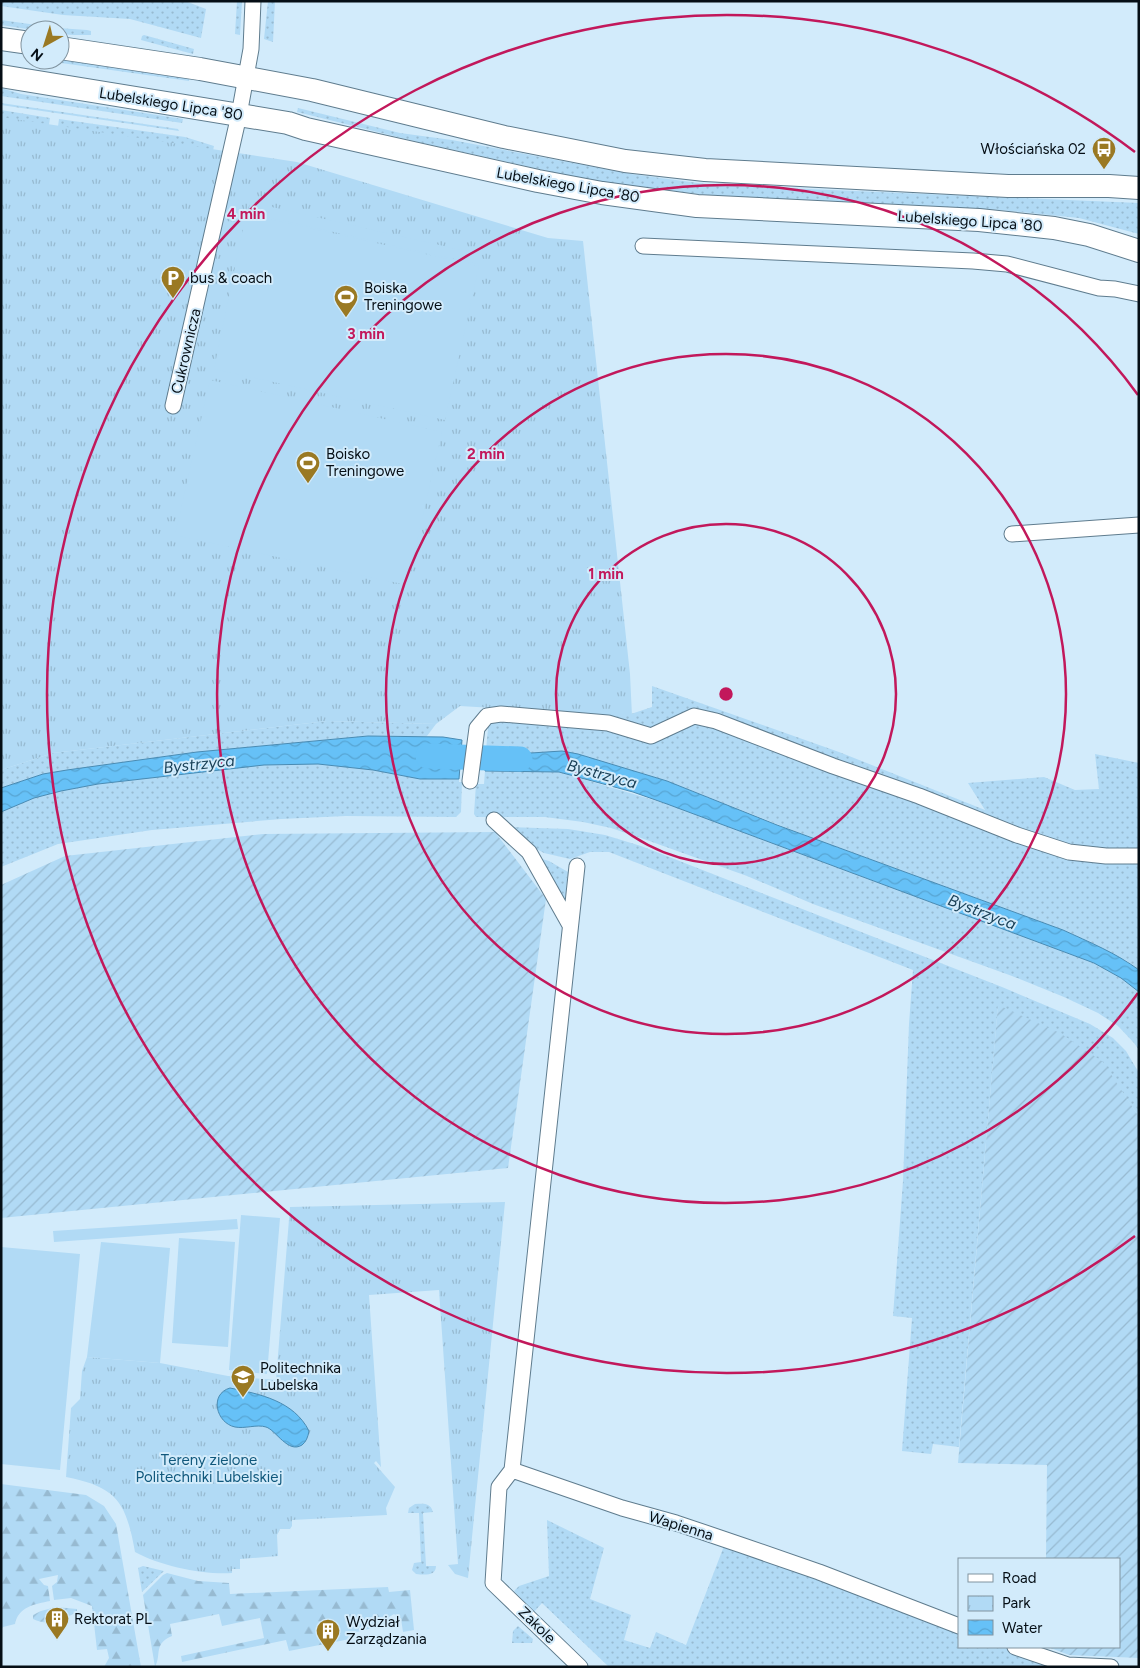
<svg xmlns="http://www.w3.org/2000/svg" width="1140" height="1668" font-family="Figtree,sans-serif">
	<defs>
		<pattern id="grass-dots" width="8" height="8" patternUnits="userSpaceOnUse" patternTransform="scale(1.25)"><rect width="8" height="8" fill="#b1daf5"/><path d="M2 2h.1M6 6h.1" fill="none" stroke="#97bad1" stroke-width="1.8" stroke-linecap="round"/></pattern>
		<pattern id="forest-firs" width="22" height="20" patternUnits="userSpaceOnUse" patternTransform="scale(1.25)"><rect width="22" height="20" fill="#b1daf5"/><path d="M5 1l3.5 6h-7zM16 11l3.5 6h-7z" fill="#97bad1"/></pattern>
		<pattern id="park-tufts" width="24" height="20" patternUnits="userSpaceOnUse" patternTransform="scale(1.25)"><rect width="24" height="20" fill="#b1daf5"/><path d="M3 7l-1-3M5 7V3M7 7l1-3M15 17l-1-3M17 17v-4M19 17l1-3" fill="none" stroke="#97bad1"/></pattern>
		<pattern id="garden-furrows" width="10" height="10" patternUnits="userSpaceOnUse" patternTransform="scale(1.25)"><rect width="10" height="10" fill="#b1daf5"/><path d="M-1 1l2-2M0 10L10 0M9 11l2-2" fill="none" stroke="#97bad1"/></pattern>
		<pattern id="water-waves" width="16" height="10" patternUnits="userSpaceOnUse" patternTransform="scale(1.25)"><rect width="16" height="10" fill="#66c1f7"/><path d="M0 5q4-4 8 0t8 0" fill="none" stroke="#57a5d3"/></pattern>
	</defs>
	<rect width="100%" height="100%" fill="#d2ebfb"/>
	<!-- grass -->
	<path fill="url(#grass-dots)" d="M1,1h184l21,8 -5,29 -71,-19 -67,-4 -62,-9z
		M237,1h5l-2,34 -5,-1z
		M268,1h7l-2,41 -9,-3z
		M1,20l57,8 29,2 4,1v4h-18l-13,-1v-4h-26l-33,-5z
		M144,35l50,14 -1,5 -52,-14 1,-4z
		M60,58l129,18v5l-149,-21h20z
		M1,88l20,6 162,25 -1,4 -181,-27z
		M1,103l177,26 1,2 -178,-26z
		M298,108l102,25 52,7 179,34 82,11 426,18v31l-60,-16 -79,-8 -266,-12 -102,-12 -44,-6 -170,-38 -121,-30z
		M1,110l49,8 -2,13 -47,-6z
		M59,119l126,18 29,9 -4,18 -153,-30z
		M652,686l187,66 146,58 -17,-27 76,-6 31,13 24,-1 -4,-35 44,9v207l-12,-9 -64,-31 -261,-96 -135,-53 -89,-27 -30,-2 -17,1 -45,-3 4,-43 138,8 24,-8z
		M327,721l109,3 -9,12h-59l-171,16 -154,22 -42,14v-18l52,-17z
		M318,764l55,6 47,9h39v3h3l-1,30 -5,5 -110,-1 -65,3 -129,11 -94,14 -57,23v-55l33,-14 27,-7 37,-7 166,-19z
		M485,771l74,1 108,32 427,159 27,15 18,14v58l-5,-7 -16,-17 -20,-13 -34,-16 -52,-21 -199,-72 -66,-28 -106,-38 -30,-10 -28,-6 -38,-5h-69l-2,-3 2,-30h8z
		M506,827l62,2 37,6 36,11 361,141 88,37 23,14 13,13 13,22v44l-37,-55 -104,-56 -39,441 -26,-3 -2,10 -29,-3 10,-133 -19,-2 10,-135 6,-157 4,-54 -304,-118h-19l-20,7 -26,-6 -17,-9z
		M538,858l11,3 19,11 -4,35z
		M415,1504c8,0 15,-2 18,8l-10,1 3,53h10c0,10 -11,9 -20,8l-4,-4 2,-7 7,-1 -2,-49h-11l1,-5z
		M547,1520l57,28 -14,51 41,16 -7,25 26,8 6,-16 30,13 38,-99 235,85v16h44l55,20h-449l-67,-64 -8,9 -20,-21 5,-5 30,-10z
		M143,1566l21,5 -22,21 -4,-24z
		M518,1626l15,13 -1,4h-20l1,-12z"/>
	<!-- forest -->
	<path fill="url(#forest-firs)" d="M1,1484l85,11 18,11 12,18 25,143h-37l5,-9 -2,-9 -10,1 -5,-44 -21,-8 -17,2 -2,-14 5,-4 1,-7 -19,4 5,6 4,1 2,15c-15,3 -32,6 -35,23l-12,3 -2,3z
		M167,1573l31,8 31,2 1,11 158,-7 1,5 21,-2 4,40 -11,2 -2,-13 -7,-5 -5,3 -1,7 -39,10 1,5 -61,12 -3,-11 -104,22 -1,-6 83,-18 -4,-20 -38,8 -3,-12 -49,10 2,12c-19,8 -10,18 -17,31l-12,-72 20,-20z"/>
	<!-- park -->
	<path fill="url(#park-tufts)" d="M1,117l296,45 251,76 35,3 47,433 2,42 -172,-10 -24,18 -109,-3 -274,32 -52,17z
		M505,1202l-37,376 -13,-4 -7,-9 10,-1 -19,-274 -70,5 12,172 -5,-6 -2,2 21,24 -9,21 1,7 -95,5v6l-2,3h-10l-3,6 1,21 -38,3v10h-8v4c-28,2 -72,-7 -97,-21 -9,-50 -18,-65 -69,-75l5,-69 9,-9 2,-28 5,-14 73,6 68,13 48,4 14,-173z"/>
	<!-- garden -->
	<path fill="url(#garden-furrows)" d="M495,832l51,67 -38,269 -507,50v-333l64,-29 198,-22z
		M998,1005l62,28 43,29 36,55v541l-70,-3 -21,-8h71v-88h-73l1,-94 -89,-2z
		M56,1607l21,2v3c-14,7 -28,15 -44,7v-4l8,-4z"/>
	<!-- pitch -->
	<path fill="#b1daf5" d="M250,202l229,52 -2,10 -229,-51z
		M246,214l233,52 -34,154 -231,-51z
		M210,380l232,52 -35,153 -232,-50z
		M241,1215l39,3 -13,156 -38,-4z
		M237,1219l1,10 -184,13 -1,-11z
		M179,1238l56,4 -7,105 -56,-4z
		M101,1242l69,6 -10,115 -73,-6z
		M1,1247l79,7 -20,216 -59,-6z"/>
	<!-- water -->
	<path fill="url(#water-waves)" stroke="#498bb3" d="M368,736l75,1 19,3 -3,39h-39l-47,-9 -55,-6 -54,1 -166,19 -37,7 -27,7 -33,14v-24l42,-14 24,-4 130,-18z
		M486,750l45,3 31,-2 16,3 89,27 110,44 286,105c26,12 53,23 76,40v22l-18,-14 -27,-15 -427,-159 -34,-12 -74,-20 -74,-1z
		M230,1388c30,6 64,13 79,43 -1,6 -3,11 -7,14 -14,9 -26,-15 -36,-18 -9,-3 -21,2 -31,0 -19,-4 -26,-33 -5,-39z"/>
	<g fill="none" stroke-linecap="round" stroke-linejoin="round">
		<!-- river -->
		<path stroke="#66c1f7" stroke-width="25" d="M428,756l92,3"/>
		<defs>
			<path id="street" d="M643,246l330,15 34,3 92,24 16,1 24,5
				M173,406l66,-291 12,-66 2,-48
				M1012,534l127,-9
				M470,781l7,-53 10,-12 14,-2 107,9 43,13 43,-20 22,5 117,45 86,30 98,39 52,17 37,4h33
				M494,820l35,32 41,73
				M512,1470l65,-604
				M1015,1647l53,18 43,2
				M580,1667l-87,-84 6,-96 13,-17 110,38 54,15 68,23 75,26 140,54"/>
			<path id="secondary" d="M1,39l29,4
				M60,48l140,21 112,21 192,47 121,24 80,9 303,16h101l30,2
				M1,76l287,47 18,6 232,52 64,12 95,13 282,14 75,8 35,7 50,16"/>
		</defs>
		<!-- street casing -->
		<use href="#street" stroke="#5f7c8e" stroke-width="17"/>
		<!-- secondary casing -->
		<use href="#secondary" stroke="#5f7c8e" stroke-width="24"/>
		<!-- street -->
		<use href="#street" stroke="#fff" stroke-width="15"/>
		<!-- secondary -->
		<use href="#secondary" stroke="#fff" stroke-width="22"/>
	</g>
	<!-- distance rings -->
	<g fill="none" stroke="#c2185b" stroke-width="2.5">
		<circle cx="726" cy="694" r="170"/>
		<circle cx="726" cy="694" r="340"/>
		<path d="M1138 993A509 509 0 1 1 1138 395"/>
		<path d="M1135 1236A679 679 0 1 1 1135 152"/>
	</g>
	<!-- icons -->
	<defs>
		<symbol id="bus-pin" viewBox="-11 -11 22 30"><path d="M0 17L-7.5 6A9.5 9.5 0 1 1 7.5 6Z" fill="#9a7923" stroke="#d2ebfb"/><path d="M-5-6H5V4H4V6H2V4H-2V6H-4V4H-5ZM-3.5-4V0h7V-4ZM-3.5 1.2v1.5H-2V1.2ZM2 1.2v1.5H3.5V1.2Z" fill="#fff"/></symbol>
		<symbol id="parking-pin" viewBox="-11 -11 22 30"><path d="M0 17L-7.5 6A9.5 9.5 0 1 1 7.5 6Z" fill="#9a7923" stroke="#d2ebfb"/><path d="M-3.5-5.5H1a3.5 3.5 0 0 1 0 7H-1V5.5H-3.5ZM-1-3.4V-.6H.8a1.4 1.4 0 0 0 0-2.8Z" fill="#fff"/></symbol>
		<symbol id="stadium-pin" viewBox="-11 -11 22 30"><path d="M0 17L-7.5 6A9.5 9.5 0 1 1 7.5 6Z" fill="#9a7923" stroke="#d2ebfb"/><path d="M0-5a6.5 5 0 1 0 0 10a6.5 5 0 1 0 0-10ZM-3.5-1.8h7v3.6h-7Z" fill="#fff"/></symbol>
		<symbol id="university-pin" viewBox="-11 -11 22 30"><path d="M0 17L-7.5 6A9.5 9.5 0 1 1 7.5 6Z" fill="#9a7923" stroke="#d2ebfb"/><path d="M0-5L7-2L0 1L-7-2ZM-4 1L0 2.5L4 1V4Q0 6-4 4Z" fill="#fff"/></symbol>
		<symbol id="building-pin" viewBox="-11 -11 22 30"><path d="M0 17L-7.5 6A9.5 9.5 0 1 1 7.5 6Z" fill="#9a7923" stroke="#d2ebfb"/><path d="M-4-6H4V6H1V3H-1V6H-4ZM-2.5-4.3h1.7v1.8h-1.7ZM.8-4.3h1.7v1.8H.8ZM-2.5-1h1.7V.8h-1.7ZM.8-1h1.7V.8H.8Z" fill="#fff"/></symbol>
	</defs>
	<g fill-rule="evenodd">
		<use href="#bus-pin" x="1090" y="135" width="28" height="38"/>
		<use href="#parking-pin" x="159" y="264" width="28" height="38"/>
		<use href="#stadium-pin" x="332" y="283" width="28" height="38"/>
		<use href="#stadium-pin" x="294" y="449" width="28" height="38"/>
		<use href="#university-pin" x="229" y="1363" width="28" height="38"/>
		<use href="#building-pin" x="43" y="1605" width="28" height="38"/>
		<use href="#building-pin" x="314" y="1617" width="28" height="38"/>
	</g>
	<g text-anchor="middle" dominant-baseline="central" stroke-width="4" stroke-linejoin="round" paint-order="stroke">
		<!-- street labels -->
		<g font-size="15" fill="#050e15" stroke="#d2ebfb">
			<text transform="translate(171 104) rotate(9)">Lubelskiego Lipca '80</text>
			<text transform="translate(568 185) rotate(10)">Lubelskiego Lipca '80</text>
			<text transform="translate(970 221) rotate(4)">Lubelskiego Lipca '80</text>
			<text transform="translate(186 351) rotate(-77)">Cukrownicza</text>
			<text transform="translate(681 1526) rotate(17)">Wapienna</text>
			<text transform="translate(537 1625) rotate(44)">Zakole</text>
		</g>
		<!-- poi labels -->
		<g font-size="15" fill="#050e15" stroke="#d2ebfb" text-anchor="start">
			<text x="1086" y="149" text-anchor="end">Włościańska 02</text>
			<text x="190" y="278">bus &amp; coach</text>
			<text x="364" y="288">Boiska<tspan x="364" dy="17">Treningowe</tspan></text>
			<text x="326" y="454">Boisko<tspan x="326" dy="17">Treningowe</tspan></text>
			<text x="260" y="1368">Politechnika<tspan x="260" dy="17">Lubelska</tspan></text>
			<text x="74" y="1619">Rektorat PL</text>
			<text x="346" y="1622">Wydział<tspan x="346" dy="17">Zarządzania</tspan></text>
		</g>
		<!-- park labels -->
		<g font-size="15" fill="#10587c" stroke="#d2ebfb">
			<text x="209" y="1460">Tereny zielone<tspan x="209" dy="17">Politechniki Lubelskiej</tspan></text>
		</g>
		<!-- water labels -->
		<g font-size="16" font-style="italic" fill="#1a4158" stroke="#d2ebfb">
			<text transform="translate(199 764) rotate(-6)">Bystrzyca</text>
			<text transform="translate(602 774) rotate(15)">Bystrzyca</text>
			<text transform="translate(982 912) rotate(21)">Bystrzyca</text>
		</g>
	</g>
	<circle cx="726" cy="694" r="8" fill="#c2185b" stroke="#d2ebfb" stroke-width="2.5"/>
	<g font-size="15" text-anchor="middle" font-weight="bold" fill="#c2185b" stroke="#d2ebfb" stroke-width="4" stroke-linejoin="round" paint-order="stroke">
		<text x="246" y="219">4 min</text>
		<text x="366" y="339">3 min</text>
		<text x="486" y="459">2 min</text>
		<text x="606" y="579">1 min</text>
	</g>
	<!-- border -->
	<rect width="1140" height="1668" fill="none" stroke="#050e15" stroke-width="5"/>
	<!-- legend -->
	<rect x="958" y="1558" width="162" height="90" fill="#d2ebfb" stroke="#80939f"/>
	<rect x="968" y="1574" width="25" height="8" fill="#ffffff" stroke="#80939f"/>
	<text x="1002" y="1583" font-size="15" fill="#050e15">Road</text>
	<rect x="968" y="1596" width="25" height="15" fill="url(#park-tufts)" stroke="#80939f"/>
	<text x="1002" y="1608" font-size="15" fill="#050e15">Park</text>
	<rect x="968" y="1620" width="25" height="15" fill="url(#water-waves)" stroke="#80939f"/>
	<text x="1002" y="1633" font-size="15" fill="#050e15">Water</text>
	<!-- north arrow -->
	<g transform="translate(45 45) rotate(219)"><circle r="24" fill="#d2ebfb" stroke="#80939f"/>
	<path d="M0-4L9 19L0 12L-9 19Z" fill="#9a7923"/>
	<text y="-8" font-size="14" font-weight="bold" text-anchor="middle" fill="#050e15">N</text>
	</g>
</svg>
